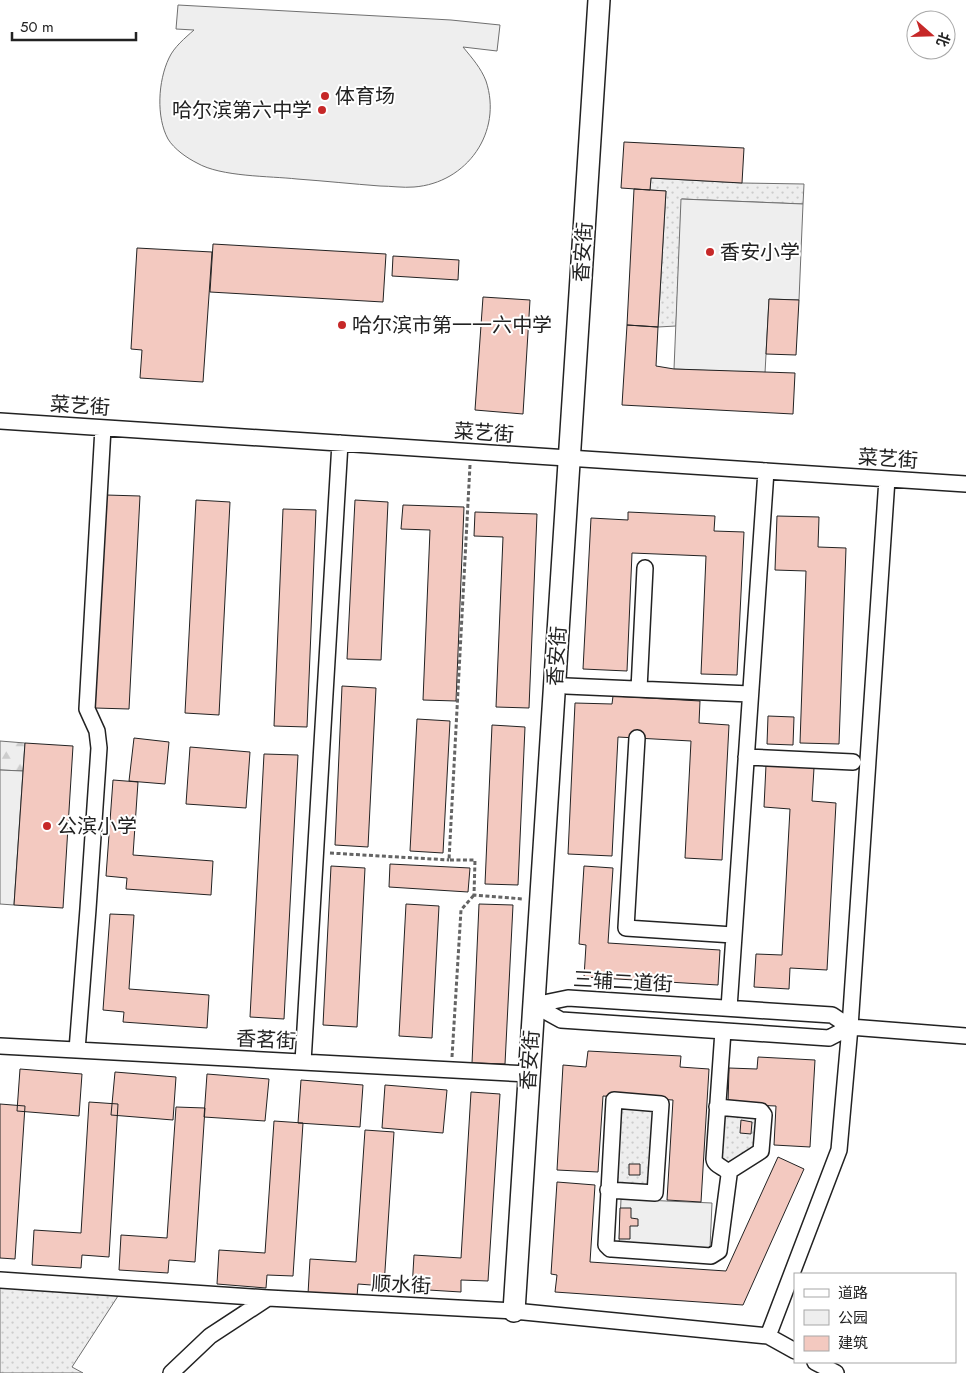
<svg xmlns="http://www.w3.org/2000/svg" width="966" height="1373" font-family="Jost,'Noto Sans SC',sans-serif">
	<defs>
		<pattern id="green-dots" width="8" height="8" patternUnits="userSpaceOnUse" patternTransform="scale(1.25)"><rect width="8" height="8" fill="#eee"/><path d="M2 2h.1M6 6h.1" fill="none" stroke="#ccc" stroke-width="1.8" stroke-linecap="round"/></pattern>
		<pattern id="forest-firs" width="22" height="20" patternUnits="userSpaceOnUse" patternTransform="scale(1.25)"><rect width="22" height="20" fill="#eee"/><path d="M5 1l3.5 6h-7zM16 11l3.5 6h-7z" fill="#ccc"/></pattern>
	</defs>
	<rect width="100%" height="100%" fill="#fff"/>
	<!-- green -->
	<path fill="url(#green-dots)" stroke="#6f6f6f" d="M651,178l91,5 62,1 -1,20 -121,-5 -6,127 -18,1 8,-136 -16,-1z
		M614,1100l47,4 -6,89 -47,-3z
		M717,1107l44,4 1,37 -34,24 -14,-13z
		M0,1286l118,10 -46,71 11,6h-83z"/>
	<!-- forest -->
	<path fill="url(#forest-firs)" stroke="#6f6f6f" d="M0,741l25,2 -2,28 -23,-1z"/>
	<!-- pitch -->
	<path fill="#eee" stroke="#6f6f6f" d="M178,5l273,15 49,5 -3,26 -34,-4c9,11 18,21 23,34 17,51 -19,102 -72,106 -11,1 -23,-1 -34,-1 -27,-2 -55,-5 -83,-7 -27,-3 -76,-2 -100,-16 -10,-5 -23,-14 -29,-24 -12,-22 -10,-58 1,-81 5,-11 16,-20 25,-28l-18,-1z
		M681,199l122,5 -4,96 -30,-1 -4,74 -91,-4z
		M0,770l23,1 -9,134 -14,-1z
		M621,1199l91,4 -2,45 -91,-4z"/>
	<!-- building -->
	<path fill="#f3c9c0" stroke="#222" d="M624,142l120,6 -2,35 -91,-5 -1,12 -29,-2z
		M634,189l32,2 -8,136 -31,-2z
		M213,244l173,10 -3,48 -173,-10z
		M137,248l75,4 -9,130 -63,-4 2,-28 -11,-1z
		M393,256l66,4 -1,20 -66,-4z
		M483,297l47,3 -7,114 -48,-4z
		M769,299l30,1 -3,55 -30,-1z
		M627,325l31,2 -2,39 18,3 121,4 -2,41 -171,-9z
		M106,495l34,1 -11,213 -34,-1z
		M196,500l34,2 -11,213 -34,-2z
		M355,500l33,2 -7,158 -34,-1z
		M403,505l61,2 -8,194 -33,-1 7,-170 -29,-1z
		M283,509l33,1 -9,217 -33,-1z
		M475,512l62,2 -8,194 -33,-1 7,-170 -29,-1z
		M628,512l87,4 -1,15 30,1 -7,143 -36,-1 5,-118 -74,-3 -5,118 -44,-2 8,-151 37,2z
		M777,516l42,1 -1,30 28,1 -7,196 -39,-1 6,-172 -31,-1z
		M342,686l34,2 -8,159 -33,-2z
		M613,696l87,5 -1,22 30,2 -7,135 -37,-2 6,-117 -73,-4 -6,119 -44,-2 7,-151 37,1z
		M768,716l26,1 -1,28 -26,-1z
		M417,719l33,2 -7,132 -33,-2z
		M492,725l33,2 -7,158 -33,-1z
		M134,738l35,4 -4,42 -36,-3z
		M25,743l48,3 -10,162 -49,-3z
		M190,747l60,5 -4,56 -60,-4z
		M264,754l34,1 -14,264 -34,-2z
		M766,765l48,3 -2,33 24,2 -9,167 -37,-2 -1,21 -35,-2 2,-33 26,1 8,-146 -26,-2z
		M113,780l25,2 -5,73 80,6 -2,34 -85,-6 1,-11 -21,-2z
		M390,864l80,4 -2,24 -79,-5z
		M331,866l34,2 -8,159 -34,-2z
		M584,866l29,2 -5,75 112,7 -2,35 -134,-8 2,-32 -7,-1z
		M406,904l33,2 -7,132 -33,-2z
		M479,904l34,1 -8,159 -33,-1z
		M110,914l24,1 -5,74 80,6 -2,33 -84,-6 1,-10 -21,-2z
		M588,1051l93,5 -1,11 29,2 -8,133 -34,-2 6,-100 -70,-4 -5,76 -41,-2 6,-105 23,2z
		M758,1057l57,3 -5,87 -36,-2 2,-39 -48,-2 1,-36 28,1z
		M20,1069l62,5 -3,42 -62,-5z
		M115,1072l61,5 -3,43 -62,-5z
		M207,1074l62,5 -4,42 -61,-4z
		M301,1080l62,5 -3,42 -62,-4z
		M385,1085l62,5 -4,43 -61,-5z
		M471,1092l29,2 -12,187 -27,-1v12l-49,-3 2,-34 47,3z
		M89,1102l29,2 -9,153 -27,-2 -1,13 -49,-3 2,-35 47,3z
		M0,1104l25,2 -10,153 -15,-1z
		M176,1107l29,1 -10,154 -26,-2 -1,13 -49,-3 2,-35 46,3z
		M741,1120l11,2 -1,12 -11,-1z
		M274,1121l29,2 -10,153 -26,-1 -1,13 -49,-4 2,-34 46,3z
		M365,1130l29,2 -10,154 -26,-2 -1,13 -49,-3 2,-35 46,3z
		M778,1157l26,12 -61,136 -188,-13 2,-17 -6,-1 6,-92 38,3 -5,77 136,9z
		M629,1164h11v11h-11z
		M620,1208h11v10l7,1v7h-8v13h-11z"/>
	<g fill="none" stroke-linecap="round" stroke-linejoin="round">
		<defs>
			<path id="street" d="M0,421l966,63
				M566,686l184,8
				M639,689l6,-121
				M637,738l-11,190 107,7
				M746,757l107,5
				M534,1005l27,15 268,18 21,-11 116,9
				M534,1005l34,-7 264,17 18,12
				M729,1008l37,-537
				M0,1046l529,28
				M77,1050l11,-141 11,-161 -2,-17 -10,-22 16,-281
				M303,1062l37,-619
				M717,1107l44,4 3,4 -3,36 -33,21
				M608,1190l47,3 6,-89 -47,-4 -8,145 4,4h2l99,7 8,-5 10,-76c-2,-8 -14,-8 -15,-16l9,-128
				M0,1280l268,18 246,13 254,25 27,15
				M768,1336l71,-186 11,-123 37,-548
				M815,1362l21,11
				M171,1373l39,-37 58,-38"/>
			<path id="secondary" d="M514,1311l85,-1311"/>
		</defs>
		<!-- street casing -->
		<use href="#street" stroke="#222" stroke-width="18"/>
		<!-- secondary casing -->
		<use href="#secondary" stroke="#222" stroke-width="24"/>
		<!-- path -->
		<path stroke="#646464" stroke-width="3" stroke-dasharray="4 2.5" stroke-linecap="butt" d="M470,465l-21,395h26l-1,35 49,4
			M330,853l119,7
			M452,1057l9,-147 13,-15"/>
		<!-- street -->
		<use href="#street" stroke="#fff" stroke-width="15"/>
		<!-- secondary -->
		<use href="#secondary" stroke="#fff" stroke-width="21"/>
	</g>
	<!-- markers -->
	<g fill="#c62828" stroke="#fff" stroke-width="2">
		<circle cx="325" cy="96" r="5"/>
		<circle cx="322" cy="110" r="5"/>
		<circle cx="710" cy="252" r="5"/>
		<circle cx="342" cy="325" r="5"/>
		<circle cx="47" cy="826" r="5"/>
	</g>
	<g text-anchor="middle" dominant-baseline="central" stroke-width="4" stroke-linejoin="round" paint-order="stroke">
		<!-- poi labels -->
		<g font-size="20" fill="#222" stroke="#fff" text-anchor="start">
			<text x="335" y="96">体育场</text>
			<text x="312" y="110" text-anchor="end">哈尔滨第六中学</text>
			<text x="720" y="252">香安小学</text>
			<text x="352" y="325">哈尔滨市第一一六中学</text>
			<text x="57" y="826">公滨小学</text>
		</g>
		<!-- street labels -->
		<g font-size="20" fill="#222" stroke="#fff">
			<text transform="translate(583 252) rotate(-86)">香安街</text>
			<text transform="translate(80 406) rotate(4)">菜艺街</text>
			<text transform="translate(484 433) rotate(4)">菜艺街</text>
			<text transform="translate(888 459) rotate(4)">菜艺街</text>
			<text transform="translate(557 656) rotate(-86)">香安街</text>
			<text transform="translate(623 982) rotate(3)">三辅二道街</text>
			<text transform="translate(266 1040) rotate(3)">香茗街</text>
			<text transform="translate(530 1060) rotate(-86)">香安街</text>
			<text transform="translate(401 1285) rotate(3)">顺水街</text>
		</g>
	</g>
	<!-- legend -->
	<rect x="794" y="1273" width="162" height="90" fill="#ffffff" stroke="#a7a7a7"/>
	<rect x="804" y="1289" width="25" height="8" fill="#ffffff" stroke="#a7a7a7"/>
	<text x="838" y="1298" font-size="15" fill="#222222">道路</text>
	<rect x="804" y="1310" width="25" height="15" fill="#eeeeee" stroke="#a7a7a7"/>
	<text x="838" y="1323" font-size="15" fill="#222222">公园</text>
	<rect x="804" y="1336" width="25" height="15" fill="#f3c9c0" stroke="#a7a7a7"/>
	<text x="838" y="1348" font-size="15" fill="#222222">建筑</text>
	<!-- north arrow -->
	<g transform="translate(931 35) rotate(110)"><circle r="24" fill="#ffffff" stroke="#a7a7a7"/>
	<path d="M0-4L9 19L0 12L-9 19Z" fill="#c62828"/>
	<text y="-8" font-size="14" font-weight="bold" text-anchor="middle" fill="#222222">北</text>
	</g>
	<!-- scale -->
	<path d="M12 32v8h124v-8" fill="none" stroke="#222222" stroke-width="2.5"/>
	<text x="20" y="32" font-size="15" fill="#222222" stroke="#ffffff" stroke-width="4" paint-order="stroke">50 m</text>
</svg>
